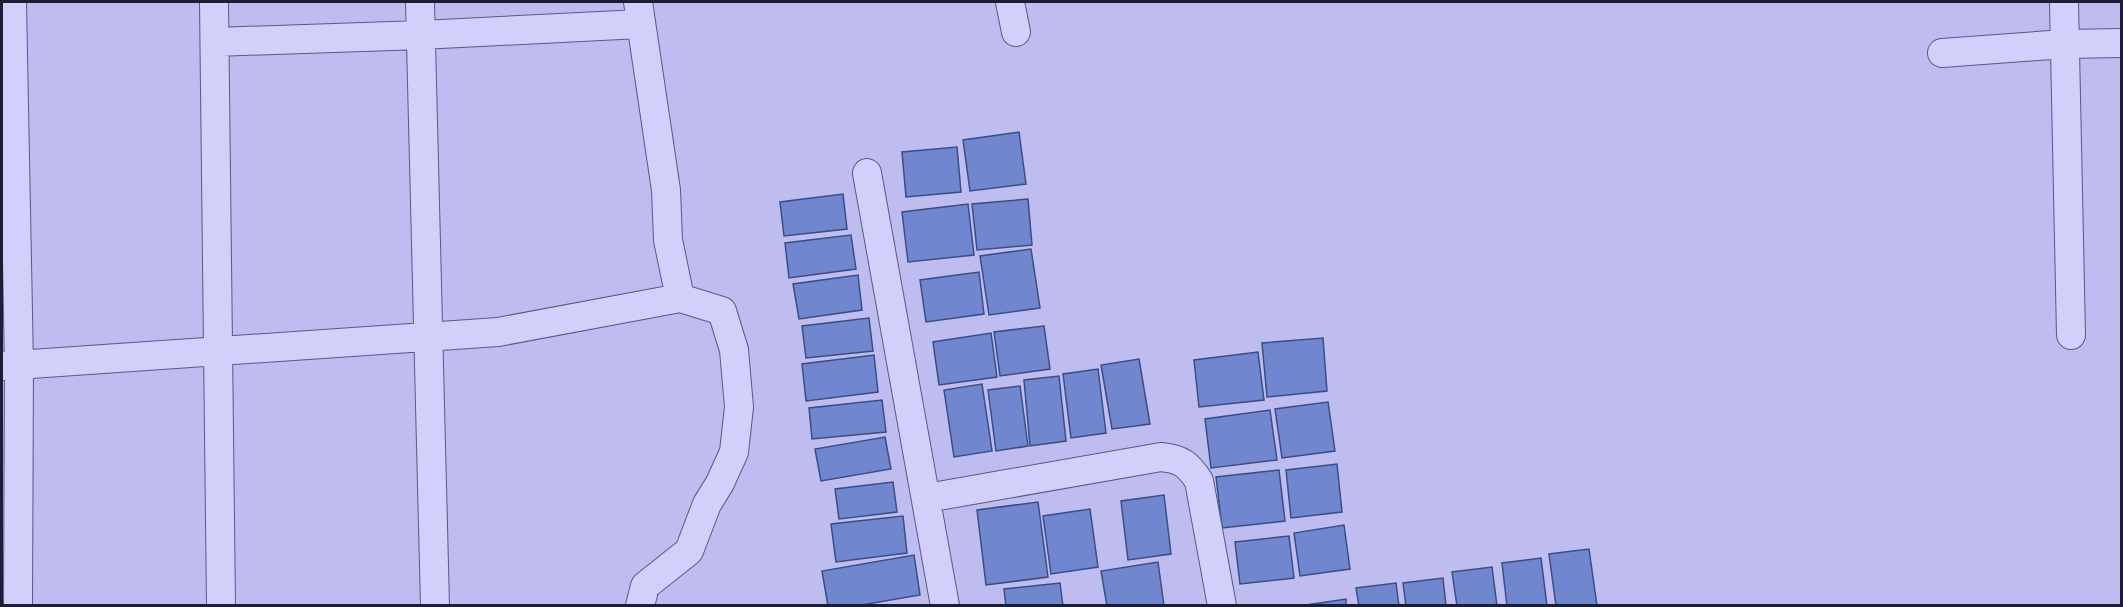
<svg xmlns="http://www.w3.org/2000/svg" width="2123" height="607" font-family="'Source Serif 4',serif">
	<rect width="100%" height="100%" fill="#bfbcef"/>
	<!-- building -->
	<path fill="#7086cf" stroke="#3a4d87" stroke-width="1.5" d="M1019,132l7,52 -56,7 -7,-51z
		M957,147l4,45 -55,5 -4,-45z
		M843,194l4,35 -63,7 -4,-34z
		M1028,199l4,46 -55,5 -5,-46z
		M968,204l6,51 -66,7 -6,-50z
		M851,235l5,34 -67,9 -4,-35z
		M1031,249l9,59 -51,7 -9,-59z
		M979,272l5,42 -58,8 -6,-42z
		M858,275l4,35 -63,9 -6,-35z
		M869,318l4,33 -67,7 -4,-32z
		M1044,326l6,43 -50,7 -6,-44z
		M991,333l6,44 -58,8 -6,-43z
		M1323,338l4,53 -60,6 -5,-54z
		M1258,352l6,48 -65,7 -5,-47z
		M874,355l4,37 -72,9 -4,-37z
		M1139,359l11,65 -38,5 -11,-64z
		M1098,369l8,64 -35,5 -8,-64z
		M1059,376l7,65 -36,5 -6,-66z
		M982,384l10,67 -38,6 -10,-67z
		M1020,386l8,60 -32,5 -8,-61z
		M882,400l4,32 -74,7 -3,-31z
		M1328,402l7,49 -53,7 -7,-49z
		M1270,410l7,50 -66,8 -6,-49z
		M885,437l6,32 -70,12 -6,-32z
		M1337,464l5,48 -51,6 -5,-48z
		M1279,470l6,51 -63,7 -6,-51z
		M893,482l4,30 -58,7 -4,-30z
		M1164,495l7,59 -43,6 -7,-59z
		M1038,502l10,75 -62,8 -9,-75z
		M1090,509l8,58 -47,7 -8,-58z
		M903,516l4,37 -71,9 -5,-38z
		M1344,525l6,44 -50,7 -6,-43z
		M1289,536l5,42 -54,6 -5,-42z
		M1589,549l8,57h-41l-7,-52z
		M914,555l6,40 -64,11h-28l-6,-35z
		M1541,558l6,48h-40l-5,-43z
		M1158,562l6,44h-57l-6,-35z
		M1492,567l5,39h-40l-5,-34z
		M1443,578l3,28h-40l-3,-23z
		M1060,583l3,23h-57l-2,-17z
		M1396,583l3,23h-40l-3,-18z
		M1346,599v7h-40v-1z"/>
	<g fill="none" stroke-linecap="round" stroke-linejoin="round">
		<defs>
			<path id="street" d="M12,2l7,363 -1,241
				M214,2l7,604
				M420,2l15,604
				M1010,2l6,30
				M2064,2l7,333
				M215,42l206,-7 219,-11
				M1942,53l122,-9 58,-1
				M867,173l78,433
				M2,366l496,-34 182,-34 -12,-58 -2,-50 -28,-188
				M927,498l234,-41c20,2 27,7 38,24l23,125
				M640,606l5,-20 44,-35 18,-47 13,-21 14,-31 5,-45 -5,-57 -12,-39 -42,-13"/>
		</defs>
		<!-- street casing -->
		<use href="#street" stroke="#555b87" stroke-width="30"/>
		<!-- street -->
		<use href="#street" stroke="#d2cffa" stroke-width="28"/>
	</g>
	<!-- border -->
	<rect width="2123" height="607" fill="none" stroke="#1b1f36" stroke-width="6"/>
</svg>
